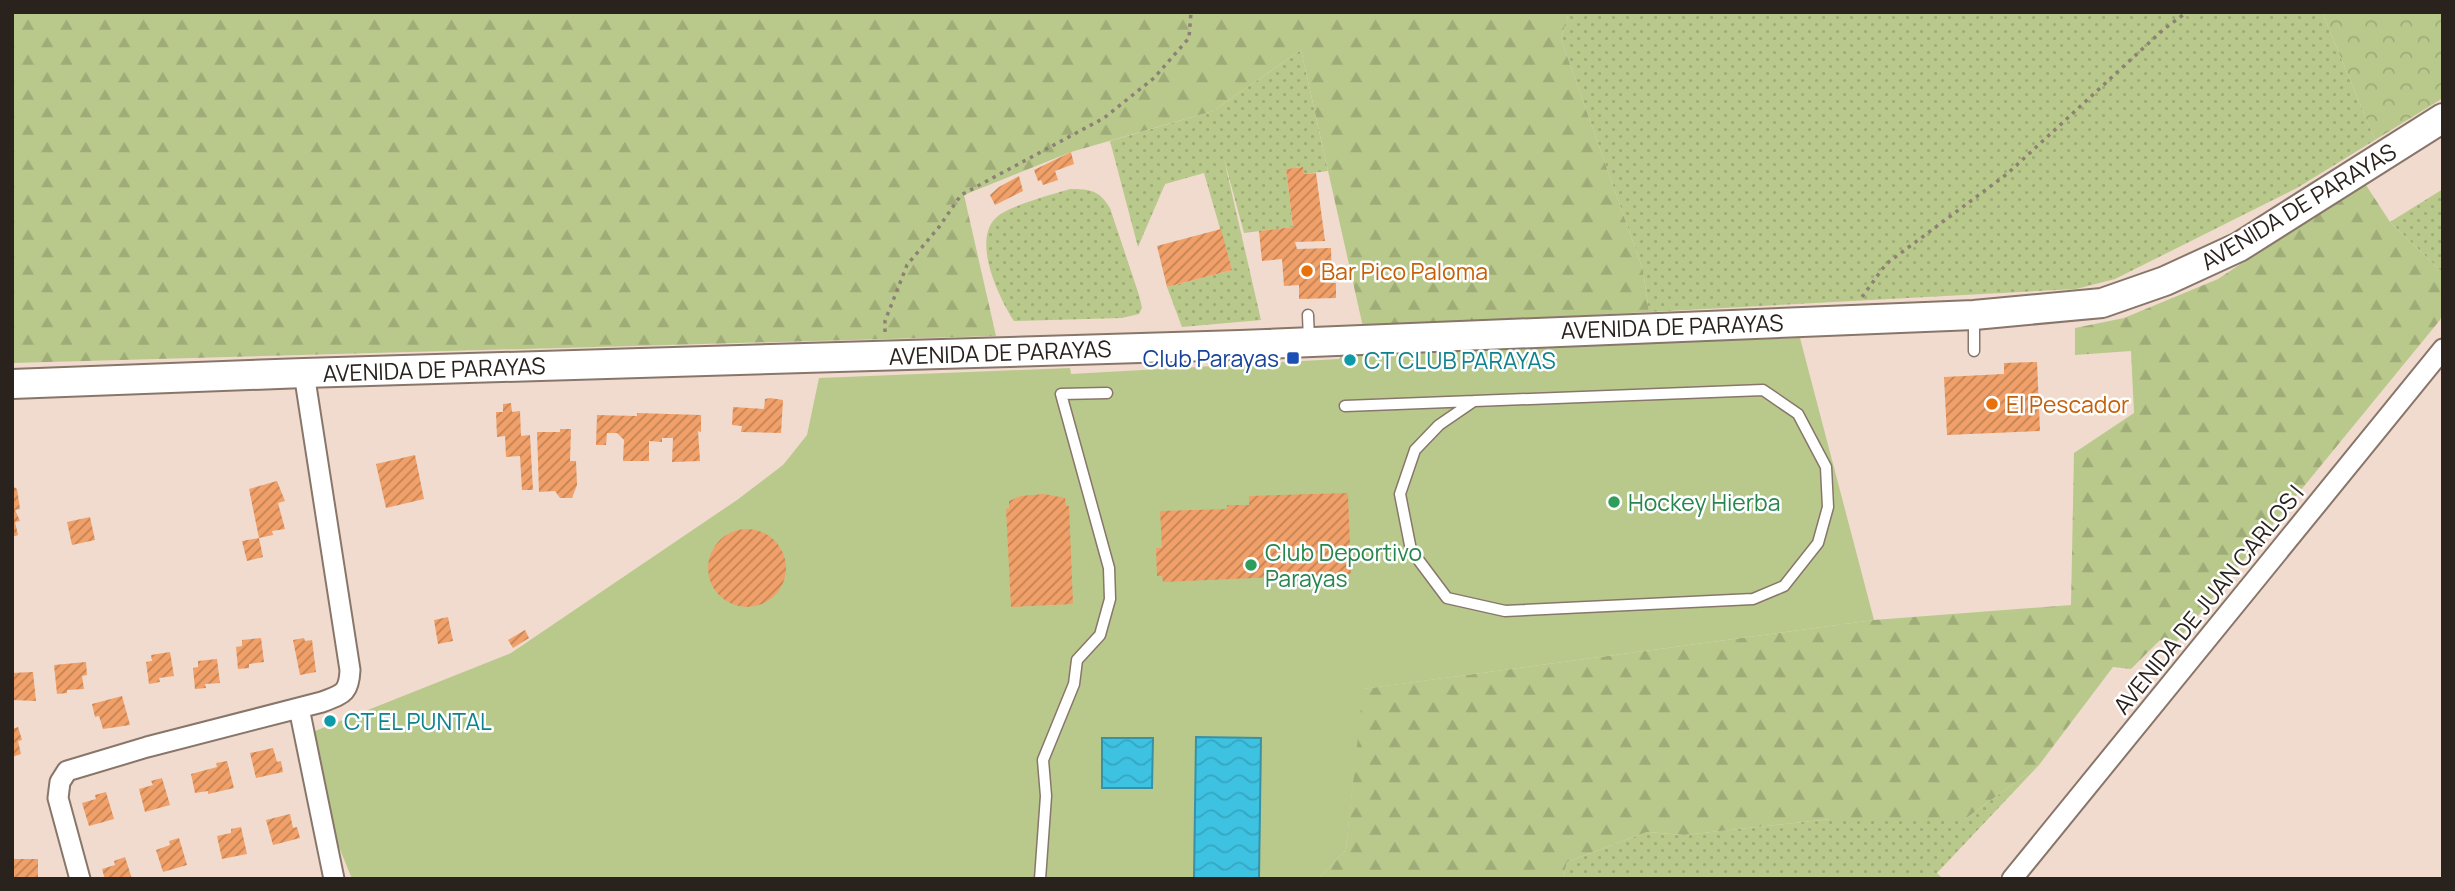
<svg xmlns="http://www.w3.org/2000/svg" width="2455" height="891" font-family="Manrope,sans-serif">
	<defs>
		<pattern id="grass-dots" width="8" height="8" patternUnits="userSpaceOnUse" patternTransform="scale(1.75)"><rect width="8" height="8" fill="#b9c98c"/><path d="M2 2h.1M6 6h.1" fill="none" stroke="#9fac78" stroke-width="1.8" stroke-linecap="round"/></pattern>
		<pattern id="forest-firs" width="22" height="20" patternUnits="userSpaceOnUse" patternTransform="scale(1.75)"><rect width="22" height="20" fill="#b9c98c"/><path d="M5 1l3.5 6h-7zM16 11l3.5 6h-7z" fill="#9fac78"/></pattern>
		<pattern id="park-crowns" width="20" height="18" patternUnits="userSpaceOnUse" patternTransform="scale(1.75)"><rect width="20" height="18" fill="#b9c98c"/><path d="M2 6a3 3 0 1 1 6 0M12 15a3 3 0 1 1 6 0" fill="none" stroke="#9fac78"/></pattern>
		<pattern id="water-waves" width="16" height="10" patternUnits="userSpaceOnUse" patternTransform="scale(1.75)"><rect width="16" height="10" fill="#3dc2e1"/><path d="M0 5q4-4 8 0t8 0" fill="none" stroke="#36a6c1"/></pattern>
		<pattern id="building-hatch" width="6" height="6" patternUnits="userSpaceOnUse" patternTransform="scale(1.75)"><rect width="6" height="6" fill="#f0a068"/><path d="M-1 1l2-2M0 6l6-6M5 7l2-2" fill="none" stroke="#c38255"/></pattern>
	</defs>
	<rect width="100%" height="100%" fill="#f0dbce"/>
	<!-- grass -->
	<path fill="url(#grass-dots)" d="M1569,12h753l53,128 -78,48 -182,91 -39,10 -427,23 -6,-42 -82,-231z
		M1301,50l27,121 -24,3 -2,-7 -16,2 7,58 -49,6 -20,-74 37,161 -79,7 -15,-40 65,-17 -28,-97 -39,11 -27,63 -28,-106 103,-30z
		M1070,189c20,0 29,1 40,19l29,87 3,13 -3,6 -17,4 -108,3c-15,-23 -44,-83 -16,-105 12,-10 55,-22 72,-27z
		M2443,189v84l-53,-51z
		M2039,765l-102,108 6,6h-380l4,-17 80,-30 37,3 147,-16h134z"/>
	<!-- forest -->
	<path fill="url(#forest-firs)" d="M12,12h1557l-8,27 82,231 6,42 -286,15 -62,-277 -88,61 -142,41 -107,43 32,141 -984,27z
		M2364,182l26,40 53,51v39l-3,8 -266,325 -14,-5 -29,29 -18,-2 -74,98 -74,54h-134l-147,16 -37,-3 -80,30 -4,17h-245l28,-29 16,-161 512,-69 197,-15 3,-152 60,-40 -3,-62 -56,4v-27l49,-10 94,-39z"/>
	<!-- park -->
	<path fill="url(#park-crowns)" d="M2322,12h121v86l-68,42z"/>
	<!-- pitch -->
	<path fill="#b9c98c" d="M1800,338l74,282 -511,69 -17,161 -28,29h-966l-15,-37 -27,-109 201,-80 226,-153 46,-35 24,-30 12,-57 251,-10 1,6 268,-15 3,-6z"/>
	<!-- water -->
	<path fill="url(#water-waves)" stroke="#3792a6" stroke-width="2" d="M1196,737l65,1 -2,141h-65z
		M1102,738h51l-1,50h-50z"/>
	<!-- building -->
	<path fill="url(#building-hatch)" d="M1071,152l3,12 -19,7 3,9 -15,5 -2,-5 -3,1 -4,-11z
		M1303,167l1,7 12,-1 9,68 -30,1 2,7 34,-1 1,35h4v15l-37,1v-14l-15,1 -2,-27 -20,2 -3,-30 34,-4 -7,-58z
		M1019,176l4,15 -28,14 -5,-10 9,-8z
		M1221,229l11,41 -65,17 -10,-41z
		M2037,362l3,69 -93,4 -3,-58 60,-3v-11z
		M770,398l13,2 -2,33 -40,-1 1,-6 -10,-1 1,-18 31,2 1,-10z
		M511,403l1,9 8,-1 1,25 9,-1 3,55h-11l-2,-34 -14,1 -1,-21 -8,1 -1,-25h7v-8z
		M637,413l64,2v17l-3,-1 2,30 -28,1 1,-24h-11v4l-13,-1v20h-26l1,-21 -7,-7h-10l-1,12h-10l1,-30 40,1z
		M560,429h11l-1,32h6l1,24 -5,13h-12l-5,-7 -16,1 -2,-60h23z
		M415,455l9,44 -38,9 -10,-44z
		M277,481l8,20 -7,2 7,26 -13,2 1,4 -14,3 4,19 -16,4 -5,-20 17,-3 -10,-49z
		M14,487l3,2 3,20 -5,1 5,11 -5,1 3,13 -6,2v-49z
		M1348,493l3,81 -188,8 -1,-6h-5l-1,-28h6l-2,-37 67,-2v-4h22v-9z
		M1044,494l21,4 1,8h3l4,98 -62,3 -5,-98 3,-1v-7l12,-5z
		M90,517l5,23 -23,5 -5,-23z
		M708 568a39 39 0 1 1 78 0a39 39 0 1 1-78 0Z
		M448,617l5,24 -15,3 -4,-24z
		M525,630l4,8 -16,10 -5,-8z
		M261,638l3,24 -15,2v4l-11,1 -2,-22 6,-1v-6z
		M304,638l1,3 7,-1 4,32 -16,3 -7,-35z
		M170,652l4,24 -15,2 1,4 -11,2 -3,-22 6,-1 -1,-6z
		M217,659l3,24 -15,1 1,4 -11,1 -2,-21 5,-1v-6z
		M86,662l1,13 -5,1 2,13 -17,1v3l-10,1 -3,-29z
		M33,672l3,29 -24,-1v-27z
		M122,696l8,29 -27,4 -4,-13 -4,1 -3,-13z
		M18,727l4,13 -4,1 3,13 -9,3v-28z
		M273,748l4,14 4,-1 2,11 -27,6 -6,-25z
		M227,761l7,27 -26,6v-3l-13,2 -4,-19 26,-7 -1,-4z
		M162,778l8,27 -25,7 -6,-23 14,-4 -2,-4z
		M106,792l8,27 -25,7 -7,-23 14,-4 -1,-4z
		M290,814l3,14 4,-1 3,11 -27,7 -7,-25z
		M241,827l6,27 -25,5 -5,-23 14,-3v-4z
		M179,838l8,27 -24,7 -7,-22 14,-5 -1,-4z
		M125,857l7,22h-27l-3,-10 13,-4 -1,-4z
		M12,859h26v20h-26z"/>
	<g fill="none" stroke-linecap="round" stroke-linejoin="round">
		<defs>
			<path id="lane" d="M1308,315l1,26
				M1974,351v-35
				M1345,406l418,-16 35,24 28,53 2,40 -10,36 -34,43 -31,13 -248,12 -58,-13 -36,-48 -11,-56 15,-44 24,-25 35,-24
				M1040,879l6,-83 -3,-36 31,-76 3,-24 23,-25 10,-36 -1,-31 -48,-174 46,-1"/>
			<path id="street" d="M299,708l35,171
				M80,879l-22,-81 2,-16 7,-11 80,-24 175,-45c20,-8 27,-8 28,-32l-46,-297
				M2012,879l431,-530"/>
			<path id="secondary" d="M12,384l292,-11 936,-28 734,-30 128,-12 63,-22 74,-34 204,-129"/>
		</defs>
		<!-- lane casing -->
		<use href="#lane" stroke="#89766a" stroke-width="13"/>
		<!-- street casing -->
		<use href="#street" stroke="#89766a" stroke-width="23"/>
		<!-- secondary casing -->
		<use href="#secondary" stroke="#89766a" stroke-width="32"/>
		<!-- path -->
		<path stroke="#8e8076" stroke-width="3.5" stroke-dasharray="3.5 5" stroke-linecap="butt" d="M1862,297l24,-33 121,-90 157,-145 23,-17
			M885,332v-11l22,-56 32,-38 22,-32 143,-77 50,-40 35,-40 2,-26"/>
		<!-- lane -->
		<use href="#lane" stroke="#fff" stroke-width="10"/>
		<!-- street -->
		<use href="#street" stroke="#fff" stroke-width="19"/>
		<!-- secondary -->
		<use href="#secondary" stroke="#fff" stroke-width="28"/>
	</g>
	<!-- markers -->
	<g fill="#e8710a" stroke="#fff" stroke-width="2.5">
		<circle cx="1307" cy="271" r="7"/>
		<circle cx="1992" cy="404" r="7"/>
	</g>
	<rect fill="#1a4fb4" stroke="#fff" stroke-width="2.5" x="1286" y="351" width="14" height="14" rx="3.5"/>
	<g fill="#0f9aa8" stroke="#fff" stroke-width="2.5">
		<circle cx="1350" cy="360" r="7"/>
		<circle cx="330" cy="721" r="7"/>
	</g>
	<g fill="#2e9e5b" stroke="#fff" stroke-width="2.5">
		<circle cx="1614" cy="502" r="7"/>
		<circle cx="1251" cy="565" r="7"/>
	</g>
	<g text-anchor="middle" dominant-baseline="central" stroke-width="5" stroke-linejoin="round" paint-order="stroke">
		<!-- street labels -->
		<g font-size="23" fill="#2a221d" stroke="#fff">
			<text transform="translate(2298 206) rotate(-31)">AVENIDA DE PARAYAS</text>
			<text transform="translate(1672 326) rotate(-2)">AVENIDA DE PARAYAS</text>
			<text transform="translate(1000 352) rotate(-2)">AVENIDA DE PARAYAS</text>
			<text transform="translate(434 369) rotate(-2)">AVENIDA DE PARAYAS</text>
			<text transform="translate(2208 599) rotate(-51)">AVENIDA DE JUAN CARLOS I</text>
		</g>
		<!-- food labels -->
		<g font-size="23" fill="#c56008" stroke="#fff" text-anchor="start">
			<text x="1321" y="271">Bar Pico Paloma</text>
			<text x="2006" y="404">El Pescador</text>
		</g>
		<!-- transit labels -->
		<g font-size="23" fill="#164399" stroke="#fff" text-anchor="end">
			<text x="1279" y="358">Club Parayas</text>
		</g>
		<!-- culture labels -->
		<g font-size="23" fill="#0d838f" stroke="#fff" text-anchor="start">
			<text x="1364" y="360">CT CLUB PARAYAS</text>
			<text x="344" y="721">CT EL PUNTAL</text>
		</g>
		<!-- leisure labels -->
		<g font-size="23" fill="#27864d" stroke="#fff" text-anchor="start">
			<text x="1628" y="502">Hockey Hierba</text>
			<text x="1265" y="552">Club Deportivo<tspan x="1265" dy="26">Parayas</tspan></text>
		</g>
	</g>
	<!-- border -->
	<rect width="2455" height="891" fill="none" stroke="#2a221d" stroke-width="28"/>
</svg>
